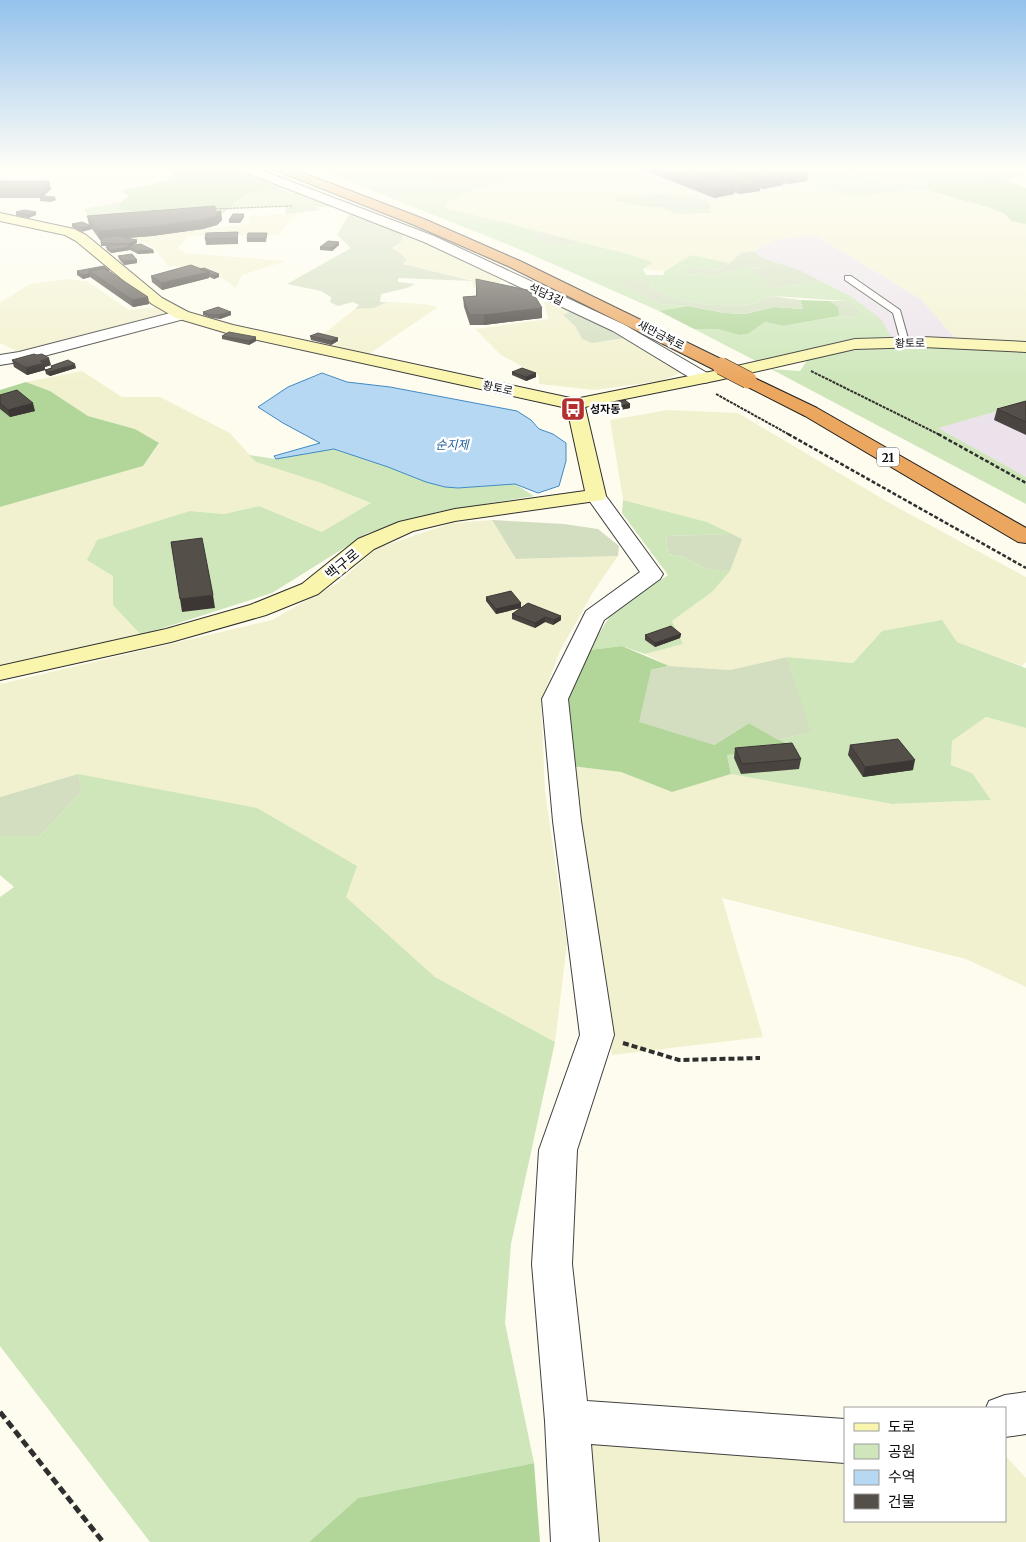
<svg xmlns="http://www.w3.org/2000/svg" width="1026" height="1542" font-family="Merriweather,'Noto Sans KR',serif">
	<rect width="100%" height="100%" fill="#fefcee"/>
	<!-- industrial -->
	<path fill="#ebe2eb" d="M617,167h153l43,16 -99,17z
		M815,235l106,64 36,41h-64l-44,-45 -49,-25 -38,-12 -9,-7 23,-12z
		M1026,403v74l-89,-49z"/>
	<!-- farmland -->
	<path fill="#f2f1cf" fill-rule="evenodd" d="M457,167h160l97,33 99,-17 46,14 30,-5 38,-2 64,18 14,6 6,7 15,3v118l-69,-2 -36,-41 -106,-64 -39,4 -23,12 -12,2 -11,10 -39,-8 -26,16 -22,-2 9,-7 -28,-9 -178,-45 -2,-4 23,-12 11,-4 21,-3 -24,-12 -16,3 -14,-4zM660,194l14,1 37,17 -11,3 -33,-4 -6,-4h-16l-30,-8 4,-3z
		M297,214l-19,21 -90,1 -10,12 7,5 101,8 -44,14 -6,13 -14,-10 -20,-10 -34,-2 -15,-19 -20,-9 115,-14 2,-8z
		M402,230l101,48 -10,12 -20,-3 -1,-7 -70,-16 -10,-16 11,-8z
		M69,279l19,3 41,28 27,-3 12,8 -145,39 -23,-11v-40l30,-19z
		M543,298l30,12 -10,5 12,11 7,13 10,4 33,-5 58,34 -23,9 -65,9 -56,-6v-8l-38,-21 -26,-26 73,-10z
		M387,302l36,2 15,3 -69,47 -36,-8 8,-7 -19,-4 33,-26 19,-1z
		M82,371l40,26h38l70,36 26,29 65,21 51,20 -49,29 -64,-26 -35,8 -34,-3 -77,60v34l28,30 -141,31v-159l143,-41 16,-22 -24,-15 -47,-13 -38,-25 -24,-9z
		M668,410l70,3 155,92 133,72v85l-4,4 -65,-24 -75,-11 -29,32 -66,-6 -57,13 -61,-4 -24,-12 38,-10 -11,-23 40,-29 -5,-70 -84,-22 -13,-80z
		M492,520l24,39 102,-3 -25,36 -33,59 -19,50 4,90 22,153 -12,98 -120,-65 -89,-80 -268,-123 -78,23v-113l272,-64 67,-38 38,-34 75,-25z
		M986,717l40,11v259l-60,-28 -244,-61 41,139 -151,18 -41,-289 50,6 51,20 59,-18 161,30 98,-4 -18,-27 -21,-8 1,-24z
		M585,1444l260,3v74h160v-66l21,23v64h-435z"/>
	<!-- green -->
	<path fill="#cee6ba" d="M313,167h13l31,7h67l13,10h22l19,4 -34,16 3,4 99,25h-14l8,4 -4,5 37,3 7,-3 44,11 29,9 -10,7 3,6h17l2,-4 26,-16 39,8 -13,8 -23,-4 -12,6 11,2 7,-2 11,3 41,-9 12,2 -12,3 23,16 46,-7 28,14 32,24 12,21 -137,21 -62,-32h23l22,6 9,-1 17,-12 18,4 56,-10 17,1 -9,-16 -75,-5 -15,7 -21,3 -33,-2 -32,-6 -21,-10 2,-7 -32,2 40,21 28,2 -29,5 -138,-61z
		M770,167l39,8 12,-3 17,2 76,8 -12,-9 23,-2 -2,-4h97l-7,2 -29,2v5l-16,7h-39l-2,7 -38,2 -30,5 -29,-7z
		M285,188l50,19 -50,-1 -58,4 21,-18z
		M121,202l-1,7 18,3 40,-4 8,8 -96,3 -6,-10z
		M936,347l90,3v53l-88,25 88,49v27l-255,-135 29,2 8,-12c44,-11 84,-12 128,-12z
		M333,449l55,18 38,15 32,6 57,-4 19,12 -96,16 -70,21 -96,60 -131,42 -28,-30v-29l-26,-16 10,-20 93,-29 34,3 35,-8 63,26 49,-29 -50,-20 -65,-21 -7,-7 27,4z
		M623,500l84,22 25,12 -66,2 2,18 16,3 22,12 24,2 -18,21 -40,29 11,23 -38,10 -23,-8 -33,4 22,-36 57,-39 -46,-62z
		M942,620l15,22 69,26v60l-40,-11 -34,24 -1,24 21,8 19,27 -99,4 -161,-30 -4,-19 70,-5 -19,-10 32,-8 -23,-75 66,6 29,-32z
		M78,774l179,34 100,58 -11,31 89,80 120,65 -44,202 -6,79 29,140 -176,35 -49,44h-159l-150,-196v-449l14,-10 -14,-12v-36l4,-3h36l42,-45z"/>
	<!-- forest -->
	<path fill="#b2d69a" d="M163,167h72l50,21c-31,4 -38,1 -61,25l-38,3 -8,-8 -40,4 -19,-3 2,-7 8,-6 -9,-5c17,-4 33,-6 49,-12l4,-7 -13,-2z
		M786,167h72l-3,3 14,3 -8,2 -40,-3 -12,3 -20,-4z
		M1013,169l13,5 -22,6 22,8v36l-15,-3 -6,-7 -14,-6 -64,-18 1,-7h40l16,-7v-5z
		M800,300l30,1 9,6v9l-56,10 -18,-4 -17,12 -9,1 -22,-6h-23l-35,-18 29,-5 37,7 20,1 30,-7 28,2z
		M26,382l24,9 38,25 47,13 24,14 -16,23 -143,41v-117z
		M622,646l47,20 -18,4 63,75 35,-22 49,27 -71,5 4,19 -59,18 -51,-20 -50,-6 -7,-58 7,-25 18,-33z
		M534,1463l6,79h-231l49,-44z"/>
	<!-- cemetery -->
	<path fill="#d3dec0" d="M329,167h128l-11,5c17,6 34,-1 52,2 5,1 11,5 15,7l-35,7 -19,-4h-22l-13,-10h-67z
		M858,167h65l2,4 -22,2 12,9 -54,-7 7,-2 -14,-2z
		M660,194l37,2 13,8 1,9 -29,1 -15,-3 -6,-4h-16l-31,-7 5,-4z
		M285,206l32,1 4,3 -35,4z
		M351,211l51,19 1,10 -11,8 15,11 -4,5 70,17 -75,-3v4l17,2 -8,4 -26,6 -1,8h7l-13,6 -19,1 4,-4 -6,-3 -15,4 -8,-4 1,-5 -10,-6 -34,-7 64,-36 -14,-13z
		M531,233h15l34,9 -7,3 -37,-3 3,-5z
		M753,251l9,7 38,12 21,11 -46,7 -24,-16 11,-4 -10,-1 -41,9 -11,-3 -7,2 -12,-2 13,-6 23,4 13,-8 11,-10z
		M632,279l20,2 -2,7 21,10 32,6 33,2 21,-3 15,-7 28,4 3,9 -28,-2 -30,7 -20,-1 -37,-7 -28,-2 -41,-21z
		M830,301h17l10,6 2,6 -3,4 -17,-1 -1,-9z
		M573,310l52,28 -33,5 -10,-4 -7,-13 -12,-11z
		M492,520l72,4 34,5 21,17 -1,10 -102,3z
		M732,534l10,5 -12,32 -24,-2 -22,-12 -16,-3 -2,-18z
		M787,657l24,75 -33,8 -29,-17 -35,22 -75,-23 12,-52 18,-4 61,4z
		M78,774l4,17 -42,45h-36l-4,3v-42z"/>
	<!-- water -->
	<path fill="#b6d8f2" stroke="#418ac4" d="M322,373l25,9 43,5 127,24 14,9 8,9 14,5 13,9v18l-7,25 -21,7 -23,-9 -57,4 -13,-1 -19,-5 -38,-15 -54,-18 -58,10 -2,-3 46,-13 -37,-20 -25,-16 30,-20z"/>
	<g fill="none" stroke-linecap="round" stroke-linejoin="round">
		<defs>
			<path id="lane" d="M845,276h6l49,34 9,32 -1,2 -7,-2 -8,-29 -48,-33z"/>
			<path id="street" d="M238,167h15l181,69 191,89 84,49 3,4 -3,4 -6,1 -6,-1 -84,-51 -189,-89 -184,-72z
				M182,310l6,2 2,3 -2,3 -163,43 -25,4v-10l19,-3z
				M596,490l7,2 60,82 -3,5 -56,41 -36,79 13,122 33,214 -37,115 -5,114 15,137 258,18v44l-254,-19 8,98h-48l-6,-121 -13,-157 7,-114 41,-115 -27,-214 -11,-122 44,-88 54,-39 -54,-76 3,-4z
				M1026,1392v42l-21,3v-29h-19l3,-7 16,-6z"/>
			<path id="secondary" d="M0,213l74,16 12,6 76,63 26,14 45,13 342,74 144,-29 136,-31 68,-2 103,5v10l-103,-5 -68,2 -136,31 -134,27 21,89 -3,4 -148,21 -42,10 -39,18 -56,45 -52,21 -95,27 -171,38v-14l166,-37 84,-24 52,-21 56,-45 41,-17 56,-13 130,-18 -18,-83 -337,-74 -54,-16 -24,-14 -76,-63 -11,-6 -65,-14z"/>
			<path id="highway" d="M273,167h15l136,52 96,42 207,101 2,4 -2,4h-12l-205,-103 -96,-42 -139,-55z
				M748,375l69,33 209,120v15l-8,-1 -213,-126 -63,-32 -3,-4 3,-4z"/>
		</defs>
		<!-- lane casing -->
		<use href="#lane" stroke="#404040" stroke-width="2"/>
		<!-- street casing -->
		<use href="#street" stroke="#404040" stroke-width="2"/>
		<!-- secondary casing -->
		<use href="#secondary" stroke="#2f2f2f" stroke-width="2"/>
		<!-- highway casing -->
		<use href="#highway" stroke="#1e1e1e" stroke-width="2"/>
		<!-- path-far4 -->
		<path stroke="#2f2f2f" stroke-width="1" stroke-dasharray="2.5 1" stroke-linecap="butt" d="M212,209l81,-3"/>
		<!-- path-far3 -->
		<path stroke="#2f2f2f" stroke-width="2" stroke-dasharray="3 1" stroke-linecap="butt" d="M811,371l129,64
			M716,394l74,41"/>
		<!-- path-far2 -->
		<path stroke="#2f2f2f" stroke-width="2.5" stroke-dasharray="4 2" stroke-linecap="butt" d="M788,434l238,134
			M938,434l88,49"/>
		<!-- path-far1 -->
		<path stroke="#2f2f2f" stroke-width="4" stroke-dasharray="6 3" stroke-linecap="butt" d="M623,1043l56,17 81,-2"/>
		<!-- path -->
		<path stroke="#2f2f2f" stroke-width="5" stroke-dasharray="8 4" stroke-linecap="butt" d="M0,1412l103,130"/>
		<!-- lane -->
		<use href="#lane" fill="#fff" fill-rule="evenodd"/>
		<!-- street -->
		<use href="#street" fill="#fff" fill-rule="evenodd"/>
		<!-- secondary -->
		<use href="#secondary" fill="#faf5ad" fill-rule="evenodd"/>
		<!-- highway -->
		<use href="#highway" fill="#eba65f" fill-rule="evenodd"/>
		<defs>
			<path id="highway-bridge" d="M721,366l27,14"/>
		</defs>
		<!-- highway-bridge casing -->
		<use href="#highway-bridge" stroke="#1e1e1e" stroke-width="18" stroke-linecap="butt"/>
		<!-- highway-bridge -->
		<use href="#highway-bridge" stroke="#eba65f" stroke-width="17"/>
	</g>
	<!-- wall -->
	<path fill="#494440" d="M637,167h154l17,6 -1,8 -19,3 -5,-1v2l-20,4 -3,-1v3l-21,3 -5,-2v2l-20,4z
		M1017,167h9l-2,5 -7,-4z
		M0,181h49l2,8 -8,7 13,4 -6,2 -10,-1v-3h-40z
		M215,206v6l6,-1 1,9 -5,5 -14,4 -51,7 -25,2 10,2v3l-4,2 20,5 1,3 -16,1 -8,-4 -19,3 -4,-3 -1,-3 5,-1h-10v-6h-1l-8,-11 -11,3 -9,-5v-3l17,1 -2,-9z
		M16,212l20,3 -8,3 -12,-2z
		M244,217l-4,6h-11v-3z
		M238,232v12l-32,1 -1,-6z
		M267,233l-1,9h-19v-3z
		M339,242v3l-7,6 -12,-1v-3z
		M118,256l19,4v3l-13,2 -5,-6z
		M191,265l28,12 -5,2 -5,-2v1l-47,12 -10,-8 -1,-6z
		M109,270l1,2 38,25 1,7 -16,3 -43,-30 -7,2 -6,-4v-4z
		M476,279l66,29v10l-58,7h-14l-6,-18 -1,-10 13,-1z
		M203,312h28v3l-11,4 -9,-1 -8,-3z
		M222,336l34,1v4l-7,4 -27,-6z
		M310,336l28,2v3l-7,4 -20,-5z
		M12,360l39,5 -6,2v3l6,-2v-2l25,2 -26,8 -4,-2 -1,-4 -18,5 -13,-8z
		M512,372l24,1v4l-10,4 -14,-6z
		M0,395l35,16 -25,6 -10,-8z
		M1026,401v34l-32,-15 3,-11z
		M610,403l20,1v4l-15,3 -5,-4z
		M486,597l35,11 40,12 -8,5 -8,-3 -10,6 -23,-9v-5l9,-6 -25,6 -10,-13z
		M681,634l-1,4 -25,9 -10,-7v-5z
		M850,745l63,25 -50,7 -15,-22z
		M735,748l66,11 -2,10 -58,5 -7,-16z"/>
	<!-- shaded-wall -->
	<path fill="#3c3734" d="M808,173l-1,8 -19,3 1,-8z
		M784,177l-1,8 -20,4 1,-9z
		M49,181l2,8 -9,9 -2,-9z
		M761,182l-1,9 -21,3 1,-9z
		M734,186v8l-20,4 1,-9z
		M55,197l1,3 -6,2v-3z
		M215,206l1,10 5,-5 1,9 -5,5 -14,4 -51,7 -52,4 -2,-9z
		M36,212v3l-8,3 -1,-3z
		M244,214v3l-4,6v-3z
		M91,226l1,3 -11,3v-4z
		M137,240v3l-8,4 1,3 -19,3v-3l17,-3v-3z
		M339,242v3l-7,6 -1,-3z
		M153,250l1,3 -16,1 -1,-3z
		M137,260v3l-13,2 -1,-4z
		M209,272v6l-47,12 -1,-7z
		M89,274l1,3 -7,2 -1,-4z
		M219,274v3l-5,2 -1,-4z
		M148,297l1,7 -16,3 -1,-7z
		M542,308v10l-58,7v-10z
		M231,312v3l-11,4 -1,-4z
		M256,337v4l-7,4v-4z
		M338,338v3l-7,4v-4z
		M49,358l2,7 -6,2v3l-18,5 -1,-7 14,-7z
		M75,364l1,4 -26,8 -1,-4z
		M536,373v4l-10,4v-4z
		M33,403l2,8 -25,6 -2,-7z
		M630,404v4l-15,3v-4z
		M213,595l2,13 -33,4 -2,-13z
		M521,603v5l-25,6v-5z
		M561,616v4l-8,5 1,-5z
		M545,617v5l-10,6v-5z
		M681,634l-1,4 -25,9v-4z
		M915,760l-2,10 -50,7 2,-10z"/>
	<!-- building -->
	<path fill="#554f4a" stroke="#3c3734" d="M658,167h27l49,19 -19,3z
		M691,167h28l42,15 -21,3z
		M727,167h29l28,10 -20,3z
		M763,167h28l17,6 -19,3z
		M1019,167h7v2l-1,1z
		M0,181h49l-9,8h-40z
		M45,196l10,1 -5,2 -10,-1z
		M215,206v6l6,-1 -5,5 -14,4 -51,7 -53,4 -11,-15z
		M24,210l12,2 -9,3 -11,-3z
		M233,214h11l-4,6h-11z
		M82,222l9,4 -10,2 -9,-4z
		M238,232l-1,6 -32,1 1,-6z
		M248,233h19l-1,5 -19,1z
		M117,236l20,4 -9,4 -27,-1v-5z
		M328,241l11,1 -8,6 -11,-1z
		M125,244l4,3 -18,3 -5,-3z
		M141,244l12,6 -16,1 -9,-5z
		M132,254l5,6 -14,1 -5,-5z
		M191,265l18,7 -48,11 -10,-7z
		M104,266l5,4 -1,1 -4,-3 -15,3v3l-7,1 -5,-4z
		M104,268l44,29 -16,3 -43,-29z
		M204,268l15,6 -6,1 -4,-1v-2l-9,-3z
		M476,279l56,12 10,17 -58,7h-15l-6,-18 14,-1z
		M218,307l13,5 -12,3h-8l-8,-3z
		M229,332l27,5 -7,4 -27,-5z
		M318,333l20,5 -7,3 -21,-5z
		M34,354l3,1 5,-1 7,4 -9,3 4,2 -18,5 -14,-8z
		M68,360l7,4 -26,8 -4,-2 7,-2 -1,-2z
		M522,368l14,5 -10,4 -14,-5z
		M17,390l16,13 -25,7 -8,-7v-8z
		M625,400l5,4 -15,3 -5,-4z
		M1026,401v21l-29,-13z
		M202,538l11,57 -33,4 -9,-57z
		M511,591l10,12 -25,6 -10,-12z
		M528,603l33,13 -7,4 -9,-3 -10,6 -23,-9z
		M671,626l10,8 -26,9 -10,-8z
		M898,739l17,21 -50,7 -15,-22z
		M792,743l9,16 -59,5 -7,-16z"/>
	<!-- sky -->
	<linearGradient id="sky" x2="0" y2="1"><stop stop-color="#94c2ec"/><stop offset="0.44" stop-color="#fffef7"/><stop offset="1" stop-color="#fffef7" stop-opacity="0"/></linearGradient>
	<rect width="1026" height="382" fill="url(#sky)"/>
	<!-- icons -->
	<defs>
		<symbol id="bus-square" viewBox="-11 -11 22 22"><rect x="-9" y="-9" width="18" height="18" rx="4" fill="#b42e2e" stroke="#fff"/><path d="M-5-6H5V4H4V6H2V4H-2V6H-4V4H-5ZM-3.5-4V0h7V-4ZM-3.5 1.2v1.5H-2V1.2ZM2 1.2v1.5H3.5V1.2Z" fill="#fff"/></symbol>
	</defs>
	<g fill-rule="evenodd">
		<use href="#bus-square" x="559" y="395" width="28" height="28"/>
	</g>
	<g text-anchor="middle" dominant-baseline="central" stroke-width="5" stroke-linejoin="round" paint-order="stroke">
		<!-- far-street labels -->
		<g font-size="11" fill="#0d0d0d" stroke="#fff">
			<text transform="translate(546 294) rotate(25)">석담3길</text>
			<text transform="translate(661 335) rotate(27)">새만금북로</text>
			<text transform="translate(910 343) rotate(-1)">황토로</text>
			<text transform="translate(498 388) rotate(12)">황토로</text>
		</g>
		<!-- far-poi labels -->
		<g font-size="11" font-weight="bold" fill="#0d0d0d" stroke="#fff" text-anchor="start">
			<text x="590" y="409">성자동</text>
		</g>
		<!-- far-water labels -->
		<g font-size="12" font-style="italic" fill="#1e5c97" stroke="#fff">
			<text x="452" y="444">순지제</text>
		</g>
		<!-- shield labels -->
		<rect fill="#fff" stroke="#565656" stroke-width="1" x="877" y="447.5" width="22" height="19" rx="4"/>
		<g font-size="12" font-weight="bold" fill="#0d0d0d">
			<text x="888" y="457">21</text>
		</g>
		<!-- street labels -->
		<g font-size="14" fill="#0d0d0d" stroke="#fff">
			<text transform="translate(342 564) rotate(-39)">백구로</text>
		</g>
	</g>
	<!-- legend -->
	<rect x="844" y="1407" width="162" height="115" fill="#ffffff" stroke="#9e9e9e"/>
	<rect x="854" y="1423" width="25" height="8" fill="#faf5ad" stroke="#9e9e9e"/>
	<text x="888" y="1432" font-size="15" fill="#0d0d0d">도로</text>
	<rect x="854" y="1444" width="25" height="15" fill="#cee6ba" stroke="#9e9e9e"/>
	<text x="888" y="1457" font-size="15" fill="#0d0d0d">공원</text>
	<rect x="854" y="1470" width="25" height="15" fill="#b6d8f2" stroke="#9e9e9e"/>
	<text x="888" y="1482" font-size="15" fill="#0d0d0d">수역</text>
	<rect x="854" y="1494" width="25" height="15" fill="#554f4a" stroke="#9e9e9e"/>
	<text x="888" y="1507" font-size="15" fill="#0d0d0d">건물</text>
</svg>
